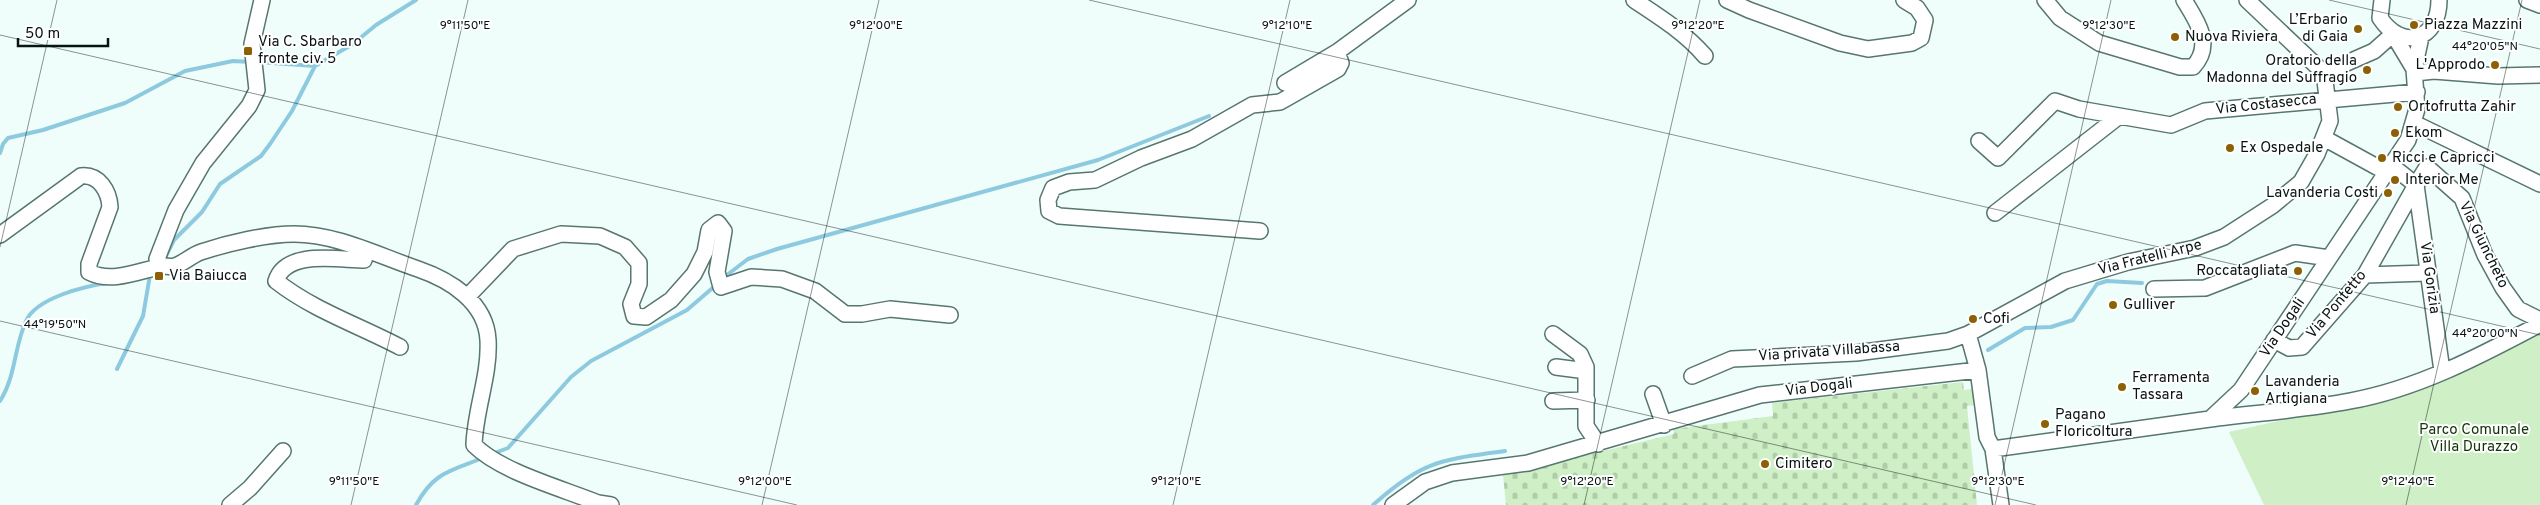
<svg xmlns="http://www.w3.org/2000/svg" width="2540" height="505" font-family="Overpass,sans-serif">
	<defs>
		<pattern id="cemetery-stones" width="16" height="16" patternUnits="userSpaceOnUse" patternTransform="scale(1.25)"><rect width="16" height="16" fill="#cff0c6"/><path d="M2 7V4a2 2 0 0 1 4 0v3zM10 15v-3a2 2 0 0 1 4 0v3z" fill="#b0cda9"/></pattern>
	</defs>
	<rect width="100%" height="100%" fill="#f0fefb"/>
	<!-- cemetery -->
	<path fill="url(#cemetery-stones)" d="M1963,382l1,8 13,-2 1,17 -11,1 10,99h-471l-3,-30 171,-41 -1,-5 100,-13 -1,-13z"/>
	<!-- park -->
	<path fill="#cff0c6" d="M2540,331v174h-276l-35,-73 203,-46 89,-43z"/>
	<g fill="none" stroke-linecap="round" stroke-linejoin="round">
		<!-- stream -->
		<path stroke="#8dcadf" stroke-width="4" d="M258,62l57,4
			M0,153l3,-9 5,-6 35,-8 82,-27 60,-32 48,-10 18,1
			M164,260l10,-20 28,-28 18,-28 41,-28 9,-12 22,-33 23,-45 38,-22 23,-19 40,-25
			M723,278l25,-19 29,-10 321,-89 111,-44
			M1988,350l37,-22 26,-1 22,-7 24,-36 10,-3 35,2
			M117,369l26,-53 7,-41
			M0,401c16,-25 14,-54 26,-80 10,-23 59,-35 82,-38
			M492,454l16,-6 63,-71 20,-16 96,-51 29,-25
			M416,505c18,-33 34,-34 67,-47
			M1373,505c50,-45 68,-45 132,-54"/>
		<defs>
			<path id="minor" d="M1634,0c26,17 51,33 71,56
				M1727,0l22,10 91,33 28,6 44,-6 9,-5 4,-18 -8,-12 -13,-8
				M2045,0l15,18 39,25 81,24h13c21,-22 4,-46 -9,-67
				M2247,0l77,73
				M2382,0l-2,18c22,33 59,23 59,-18
				M2527,0l13,5
				M2393,34l21,35
				M2324,73l50,-22 19,-17
				M2415,73l19,-2 64,5 42,-1
				M1285,83l52,-31 71,-52
				M2414,123l126,61
				M2324,138l62,34
				M1979,141l19,17 57,-57 24,8 92,16 34,-14 212,-19
				M2391,165l25,20 11,-18 35,31 23,57 18,33 15,21 22,11
				M2416,185l26,186
				M1995,213l123,-96
				M1260,231l-201,-15 -10,-5 -1,-11 5,-12 16,-6 26,-2 46,-22 51,-19 60,-34 28,-3 58,-33 3,-6 -4,-11
				M0,235l81,-59c18,-2 28,15 29,31l-21,57v8c23,12 52,-2 74,-6 4,0 8,1 12,0 9,-3 17,-11 26,-14 27,-9 66,-18 93,-18 43,0 85,22 124,35 32,11 68,33 70,71 2,35 -13,70 -14,105 27,27 87,43 124,58l13,2
				M367,250l-3,10c-25,0 -78,-11 -88,21 37,29 82,44 124,66
				M162,266l-5,-7 19,-49 27,-47 46,-57 8,-16 -5,-46 10,-44
				M2365,275l62,-2
				M2154,289l51,-1 90,-35 34,5
				M468,296l45,-47 48,-15 39,2 25,11 14,16v21l-8,20 3,12 12,1 25,-17 23,-26 11,-22 4,-22 9,-7 6,8 -7,41 4,15 30,-10 31,2 33,12 30,23h17l28,-5 60,6
				M1553,334l27,20 6,13
				M2274,340l15,8 13,-1 63,-72 51,-90
				M1556,367l23,3 7,-3v59l12,18
				M1978,370l9,67 6,12 8,56
				M1692,376l40,-17 124,-6 92,-12 20,-7 97,-53 63,-19 67,-14 29,-11 48,-31 29,-24 16,-28 13,-33 -6,-48
				M1653,394l11,31
				M1553,401l34,-1
				M2210,419c46,-6 94,-9 140,-18 67,-12 130,-45 190,-77
				M1993,449l217,-30 31,-29 167,-250 9,-31 -3,-40 7,-32
				M230,505l20,-17 33,-37
				M1393,505l32,-23 27,-9 76,-10 232,-68 218,-25 -10,-36"/>
		</defs>
		<!-- minor casing -->
		<use href="#minor" stroke="#577670" stroke-width="18"/>
		<!-- minor -->
		<use href="#minor" stroke="#fff" stroke-width="15"/>
	</g>
	<!-- ticks -->
	<path fill="none" stroke="#081412" stroke-width="1" stroke-opacity="0.45" d="M1089,0l1451,335M2329,0l211,49M0,35l2036,470M0,247l57,-247M0,321l797,184M351,505l117,-505M762,505l117,-505M1173,505l117,-505M1584,505l116,-505M1995,505l116,-505M2406,505l116,-505"/>
	<!-- markers -->
	<g fill="#8c6005" stroke="#fff" stroke-width="2">
		<circle cx="2414" cy="25" r="5"/>
		<circle cx="2358" cy="29" r="5"/>
		<circle cx="2175" cy="37" r="5"/>
		<rect x="243" y="46" width="10" height="10" rx="2.5"/>
		<circle cx="2495" cy="65" r="5"/>
		<circle cx="2367" cy="70" r="5"/>
		<circle cx="2398" cy="107" r="5"/>
		<circle cx="2395" cy="133" r="5"/>
		<circle cx="2230" cy="148" r="5"/>
		<circle cx="2382" cy="158" r="5"/>
		<circle cx="2395" cy="180" r="5"/>
		<circle cx="2388" cy="193" r="5"/>
		<circle cx="2298" cy="271" r="5"/>
		<rect x="154" y="271" width="10" height="10" rx="2.5"/>
		<circle cx="2113" cy="305" r="5"/>
		<circle cx="1973" cy="319" r="5"/>
		<circle cx="2122" cy="387" r="5"/>
		<circle cx="2255" cy="391" r="5"/>
		<circle cx="2045" cy="424" r="5"/>
		<circle cx="1765" cy="464" r="5"/>
	</g>
	<g text-anchor="middle" dominant-baseline="central" stroke-width="4" stroke-linejoin="round" paint-order="stroke">
		<!-- poi labels -->
		<g font-size="15" fill="#081412" stroke="#fff" text-anchor="start">
			<text x="2348" y="20" text-anchor="end">L’Erbario<tspan x="2348" dy="17">di Gaia</tspan></text>
			<text x="2424" y="25">Piazza Mazzini</text>
			<text x="2185" y="37">Nuova Riviera</text>
			<text x="258" y="42">Via C. Sbarbaro<tspan x="258" dy="17">fronte civ. 5</tspan></text>
			<text x="2357" y="61" text-anchor="end">Oratorio della<tspan x="2357" dy="17">Madonna del Suffragio</tspan></text>
			<text x="2485" y="65" text-anchor="end">L'Approdo</text>
			<text x="2408" y="107">Ortofrutta Zahir</text>
			<text x="2405" y="133">Ekom</text>
			<text x="2240" y="148">Ex Ospedale</text>
			<text x="2392" y="158">Ricci e Capricci</text>
			<text x="2405" y="180">Interior Me</text>
			<text x="2378" y="193" text-anchor="end">Lavanderia Costi</text>
			<text x="2288" y="271" text-anchor="end">Roccatagliata</text>
			<text x="169" y="276">Via Baiucca</text>
			<text x="2123" y="305">Gulliver</text>
			<text x="1983" y="319">Cofi</text>
			<text x="2132" y="378">Ferramenta<tspan x="2132" dy="17">Tassara</tspan></text>
			<text x="2265" y="382">Lavanderia<tspan x="2265" dy="17">Artigiana</tspan></text>
			<text x="2055" y="415">Pagano<tspan x="2055" dy="17">Floricoltura</tspan></text>
			<text x="1775" y="464">Cimitero</text>
		</g>
		<!-- street labels -->
		<g font-size="15" fill="#081412" stroke="#fff">
			<text transform="translate(2266 105) rotate(-6)">Via Costasecca</text>
			<text transform="translate(2483 245) rotate(64)">Via Giuncheto</text>
			<text transform="translate(2150 258) rotate(-14)">Via Fratelli Arpe</text>
			<text transform="translate(2429 278) rotate(82)">Via Gorizia</text>
			<text transform="translate(2337 305) rotate(-50)">Via Pontetto</text>
			<text transform="translate(2283 328) rotate(-56)">Via Dogali</text>
			<text transform="translate(1829 352) rotate(-4)">Via privata Villabassa</text>
			<text transform="translate(1819 388) rotate(-7)">Via Dogali</text>
		</g>
		<!-- park labels -->
		<g font-size="15" fill="#123207" stroke="#fff">
			<text x="2474" y="430">Parco Comunale<tspan x="2474" dy="17">Villa Durazzo</tspan></text>
		</g>
	</g>
	<g font-size="12" text-anchor="middle" fill="#081412" stroke="#fff" stroke-width="4" stroke-linejoin="round" paint-order="stroke">
		<text x="465" y="29">9°11'50"E</text>
		<text x="876" y="29">9°12'00"E</text>
		<text x="1287" y="29">9°12'10"E</text>
		<text x="1698" y="29">9°12'20"E</text>
		<text x="2109" y="29">9°12'30"E</text>
		<text x="2485" y="50">44°20'05"N</text>
		<text x="55" y="328">44°19'50"N</text>
		<text x="2485" y="337">44°20'00"N</text>
		<text x="354" y="485">9°11'50"E</text>
		<text x="765" y="485">9°12'00"E</text>
		<text x="1176" y="485">9°12'10"E</text>
		<text x="1587" y="485">9°12'20"E</text>
		<text x="1998" y="485">9°12'30"E</text>
		<text x="2408" y="485">9°12'40"E</text>
	</g>
	<!-- scale -->
	<path d="M18 38v8h90v-8" fill="none" stroke="#081412" stroke-width="2.5"/>
	<text x="25" y="38" font-size="15" fill="#081412" stroke="#ffffff" stroke-width="4" paint-order="stroke">50 m</text>
</svg>
